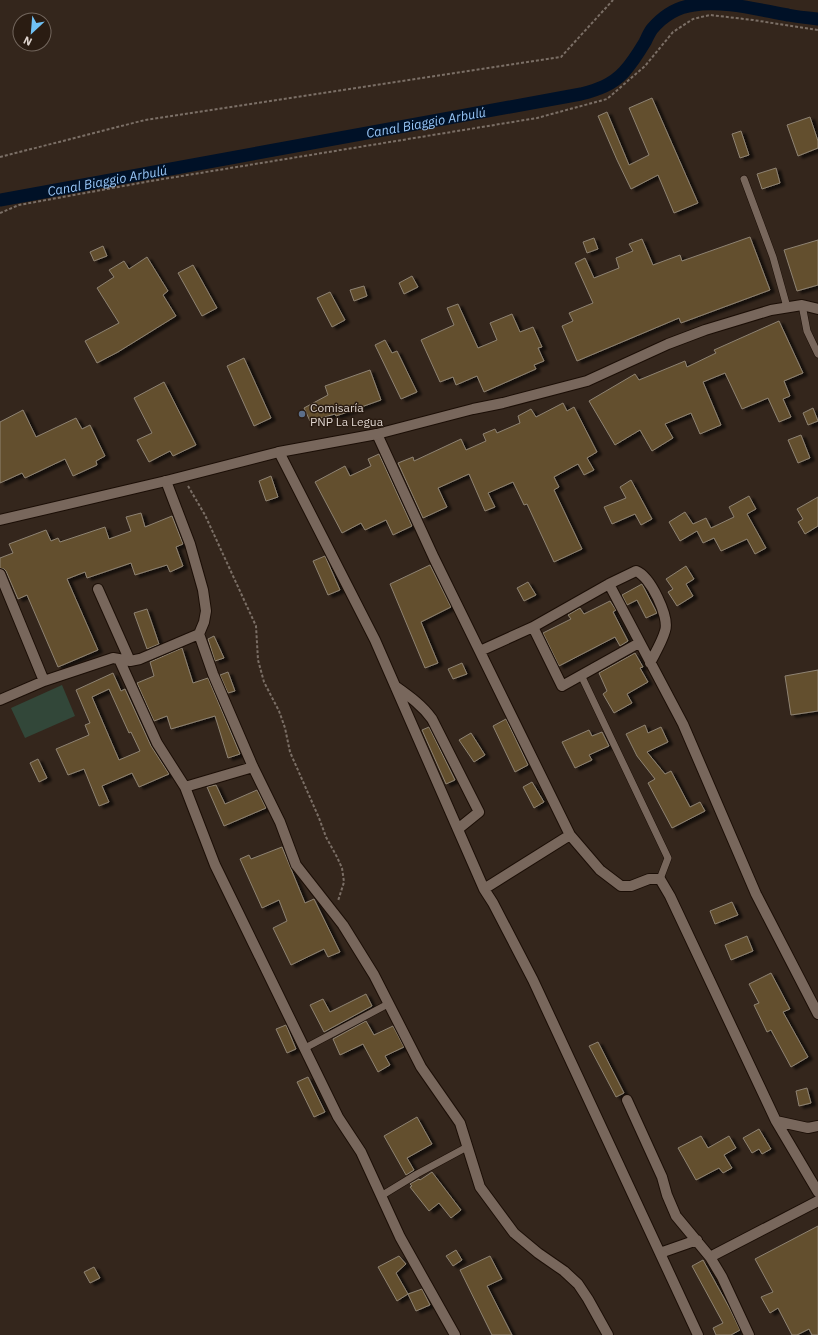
<svg xmlns="http://www.w3.org/2000/svg" width="818" height="1335" font-family="'IBM Plex Sans',sans-serif">
	<defs>
		<filter id="shadow"><feDropShadow dx="4.5" dy="2.5" stdDeviation="1" flood-color="#0009"/></filter>
	</defs>
	<rect width="100%" height="100%" fill="#34261c"/>
	<!-- green -->
	<path fill="#324739" d="M62,685l13,31 -50,22 -14,-30z"/>
	<g fill="none" stroke-linecap="round" stroke-linejoin="round">
		<!-- canal -->
		<path stroke="#001127" stroke-width="13" id="s1" d="M0,200l581,-106c16,-4 31,-9 43,-22 8,-9 15,-20 21,-30 2,-4 4,-9 7,-13 11,-13 25,-22 42,-24 28,-5 65,5 94,10 10,2 20,3 30,4"/>
	</g>
	<!-- building -->
	<path fill="#644f2e" stroke="#8e8373" fill-rule="evenodd" filter="url(#shadow)" d="M652,98l46,105 -24,10 -16,-38 -27,14 -14,-29 -19,-44 9,-4 22,53 20,-10 -20,-47z
		M810,117l8,24v7l-20,8 -11,-31z
		M741,131l8,24 -9,3 -8,-24z
		M776,168l4,15 -18,6 -5,-15z
		M750,237l20,53 -89,33 -2,-5 -102,43 -15,-35 11,-5 -4,-8 24,-10 -18,-40 10,-5 9,20 25,-10 -3,-10 17,-7 -4,-7 13,-5 11,26 27,-10 2,6z
		M594,238l4,11 -11,4 -4,-11z
		M818,240v45l-21,6 -13,-41z
		M103,246l4,10 -13,5 -4,-9z
		M147,257l21,34 -5,4 13,21 -58,36 -21,11 -12,-22 34,-18 -22,-35 17,-11 -5,-7 15,-9 5,8z
		M193,265l24,43 -15,8 -24,-43z
		M412,276l6,11 -14,7 -5,-11z
		M364,286l3,10 -13,5 -4,-11z
		M330,292l15,28 -13,7 -15,-29z
		M458,304l20,44 19,-8 -7,-17 22,-9 8,18 13,-5 9,20 -4,1 6,13 -10,4 2,4 -52,23 -7,-16 -21,9 -3,-8 -13,5 -19,-42 33,-15 -7,-17z
		M779,321l24,52 -19,8 6,15 -7,3 8,18 -12,5 -11,-24 -26,11 -17,-36 -22,9 18,43 -21,9 -9,-21 -26,11 8,14 -21,13 -12,-21 -25,15 -26,-44 46,-27 4,6 46,-19 2,6 29,-14 -2,-3z
		M385,340l7,13 5,-2 20,41 -16,7 -26,-54z
		M244,358l27,60 -17,8 -27,-60z
		M370,370l11,30 -45,16 -1,-2 -25,7 -6,-13 24,-13 -3,-9z
		M164,382l32,63 -23,11 -3,-5 -21,11 -12,-22 15,-7 -18,-35z
		M563,403l4,8 7,-4 23,45 -10,6 7,12 -10,5 -6,-11 -24,13 5,10 -5,3 28,59 -28,13 -27,-58 -3,1 -11,-23 -25,11 7,14 -10,4 -16,-37 -31,14 9,19 -24,11 -25,-55 15,-6 1,4 47,-22 5,11 20,-9 -3,-7 12,-5 2,4 23,-10 -2,-7 13,-7 5,8z
		M813,408l5,13 -10,4 -5,-12z
		M23,410l13,27 40,-19 6,11 8,-4 15,31 -9,5 1,4 -24,11 -8,-17 -40,19 -3,-5 -22,10v-61z
		M801,435l9,23 -12,5 -10,-23z
		M379,454l33,72 -19,9 -7,-15 -21,10 -4,-7 -19,10 -27,-51 30,-16 5,10 21,-10 -3,-7z
		M271,476l7,21 -12,4 -7,-20z
		M631,480l21,39 -11,6 -6,-11 -23,10 -8,-17 22,-9 -6,-11z
		M749,496l7,13 -9,5 19,34 -11,6 -8,-15 -26,12 -7,-13 -11,5 -6,-12 -17,10 -11,-19 16,-10 8,12 13,-6 5,10 23,-11 -5,-10z
		M818,497v29l-13,8 -7,-12 5,-3 -6,-10z
		M141,513l4,14 27,-11 11,28 -7,3 7,19 -13,6 -3,-7 -32,10 -4,-12 -44,15 -2,-6 -18,7 31,71 -40,17 -31,-72 -9,4 -12,-28 -2,-2 -4,-1v-10l13,-5 -4,-9 37,-14 5,11 7,-3 2,4 45,-15 4,12 22,-8 -5,-14z
		M325,556l15,34 -12,5 -15,-34z
		M430,565l21,42 -30,15 17,41 -13,5 -35,-84z
		M686,566l8,13 -8,5 7,12 -16,10 -9,-14 5,-3 -7,-10z
		M528,582l8,13 -12,6 -7,-13z
		M642,584l15,29 -11,5 -9,-18 -10,5 -5,-10z
		M610,601l6,9 -3,2 15,29 -8,5 -5,-9 -56,29 -16,-33 28,-14 -3,-4 12,-7 4,6z
		M147,609l12,35 -12,5 -13,-36z
		M214,636l10,22 -9,3 -7,-22z
		M182,648l11,35 15,-5 32,76 -12,4 -13,-42 -44,13 -4,-13 -13,5 -17,-38 17,-7 -4,-14z
		M635,653l8,14 -3,1 8,14 -21,12 5,9 -18,10 -11,-19 4,-3 -8,-18z
		M462,663l5,11 -14,5 -5,-10z
		M818,670v41l-27,4 -6,-39z
		M228,672l7,19 -7,2 -8,-18z
		M113,673l8,18 4,-2 26,57 18,28 -30,13 -7,-14 -30,13 7,16 -10,4 -15,-37 -16,6 -12,-26 33,-14 -4,-10 5,-2 -14,-33zM109,689l20,44 2,-1 9,19 -21,9 -27,-63z
		M506,719l22,46 -13,7 -22,-46z
		M645,725l3,8 13,-6 7,15 -21,10 18,22 6,-3 19,36 10,-5 5,9 -33,17 -24,-45 7,-4 -18,-23 -11,-22z
		M429,727l26,53 -9,4 -24,-54z
		M589,730l3,6 10,-4 7,14 -20,9 3,5 -17,8 -13,-26z
		M471,733l14,22 -11,7 -15,-22z
		M38,759l9,19 -8,4 -9,-19z
		M532,782l12,20 -10,6 -11,-21z
		M216,785l9,19 32,-14 9,18 -42,18 -17,-39z
		M282,847l23,56 9,-4 26,53 -12,5 -4,-8 -33,16 -18,-37 14,-7 -8,-21 -17,8 -22,-49 9,-4 2,4z
		M732,902l6,13 -23,9 -5,-13z
		M747,936l6,15 -22,9 -6,-15z
		M771,973l19,36 -7,3 25,45 -17,10 -20,-37 -4,2 -13,-27 5,-2 -10,-19z
		M366,994l6,12 -48,26 -14,-27 13,-6 7,13z
		M366,1021l8,14 19,-9 11,21 -19,9 5,9 -12,7 -15,-28 -23,11 -7,-16z
		M286,1025l10,24 -9,4 -11,-24z
		M598,1042l26,51 -8,4 -27,-51z
		M308,1077l17,35 -11,5 -17,-35z
		M807,1088l4,15 -12,3 -3,-15z
		M417,1117l15,27 -25,14 7,12 -8,5 -22,-39z
		M759,1129l12,20 -9,5 -3,-5 -7,4 -9,-15z
		M701,1136l7,12 21,-12 7,12 -12,7 8,13 -9,5 -4,-5 -23,12 -18,-32z
		M432,1172l29,38 -10,8 -12,-15 -10,8 -19,-24 2,-1 -2,-2 9,-5 1,1z
		M818,1226v109h-6l-3,-6 -12,6h-5l-14,-27 -8,5 -9,-16 12,-5 -18,-33z
		M456,1250l6,10 -9,6 -7,-10z
		M399,1256l7,8 -10,9 12,21 -11,7 -19,-34z
		M490,1256l12,23 -15,7 25,49h-20l-32,-65z
		M703,1260l27,49 10,21 -9,5h-15l-3,-7 10,-5 -31,-57z
		M94,1267l6,11 -10,5 -6,-11z
		M422,1289l8,16 -14,6 -8,-17z"/>
	<g fill="none" stroke-linecap="round" stroke-linejoin="round">
		<defs>
			<path id="lane" d="M744,179l29,78 14,50
				M802,305l5,26 11,23
				M581,675l87,183 -8,21
				M305,1048l83,-44
				M381,1196l36,-22 50,-27"/>
			<path id="street" d="M377,434l57,124 136,277 30,35 21,16h10l18,-7h11l10,17 106,225 42,71
				M279,452l96,188 109,249 9,14 40,77 165,355
				M166,481l24,63 13,46 3,21 -2,11 -5,12 14,40 40,93 27,55 16,43 47,60 31,50 47,92 39,56 20,64 34,46 24,20 26,18 14,13 10,15 20,36
				M0,574l44,107
				M609,584l74,140 73,170 62,120
				M98,589l32,72
				M533,627l29,59 77,-43
				M480,651l53,-24 76,-43 27,-13c14,5 34,46 29,60 -3,11 -10,22 -15,32
				M119,659l38,84 28,44 30,78 123,252 23,35 39,85 55,98
				M395,686c14,10 27,19 37,33l47,93 -21,17
				M0,700l44,-19 69,-23 17,3 10,-2 59,-25
				M185,787l68,-20
				M484,889l86,-54
				M627,1100l35,77 5,18 9,21 34,41 12,20 27,58
				M776,1121l32,7 10,-2
				M660,1253l37,-13
				M710,1257l108,-56"/>
			<path id="secondary" d="M0,520l166,-39 113,-29 98,-18 96,-25 30,-6 84,-22 81,-37 37,-14 66,-20 31,-5 16,4"/>
		</defs>
		<!-- lane casing -->
		<use href="#lane" stroke="#1b0e06" stroke-width="8"/>
		<!-- street casing -->
		<use href="#street" stroke="#1b0e06" stroke-width="12"/>
		<!-- secondary casing -->
		<use href="#secondary" stroke="#1b0e06" stroke-width="12"/>
		<!-- path -->
		<path stroke="#7b6f66" stroke-width="2" stroke-dasharray="3 2" stroke-linecap="butt" d="M0,157l145,-37 416,-63 52,-57
			M0,213l19,-8 132,-24 386,-63 70,-19 38,-33 28,-34 20,-13 17,-4 43,5 65,10
			M188,486l17,29 51,111 2,34 6,22 15,29 6,17 5,24 29,66 7,19 11,20 5,11 2,14 -6,19"/>
		<!-- lane -->
		<use href="#lane" stroke="#78675c" stroke-width="7"/>
		<!-- street -->
		<use href="#street" stroke="#78675c" stroke-width="10"/>
		<!-- secondary -->
		<use href="#secondary" stroke="#78675c" stroke-width="10"/>
	</g>
	<!-- markers -->
	<circle fill="#5c6f8a" stroke="#2a1c12" stroke-width="1.5" cx="302" cy="414" r="4"/>
	<g text-anchor="middle" dominant-baseline="central" stroke-width="3" stroke-linejoin="round" paint-order="stroke">
		<!-- poi labels -->
		<g font-size="12" fill="#ded4ce" stroke="#2a1c12" text-anchor="start">
			<text x="310" y="407">Comisaría<tspan x="310" dy="14">PNP La Legua</tspan></text>
		</g>
		<!-- water labels -->
		<g font-size="13" font-style="italic" fill="#98c7f8" stroke="#2a1c12">
			<text stroke="none"><textPath href="#s1" startOffset="433">Canal Biaggio Arbulú</textPath></text>
			<text stroke="none"><textPath href="#s1" startOffset="109">Canal Biaggio Arbulú</textPath></text>
		</g>
	</g>
	<!-- north arrow -->
	<g transform="translate(32 32) rotate(206)"><circle r="19" fill="#2a1c12" stroke="#72665d"/>
	<path d="M0-3L7 15L0 10L-7 15Z" fill="#70c1f4"/>
	<text y="-6" font-size="11" font-weight="bold" text-anchor="middle" fill="#ded4ce">N</text>
	</g>
</svg>
